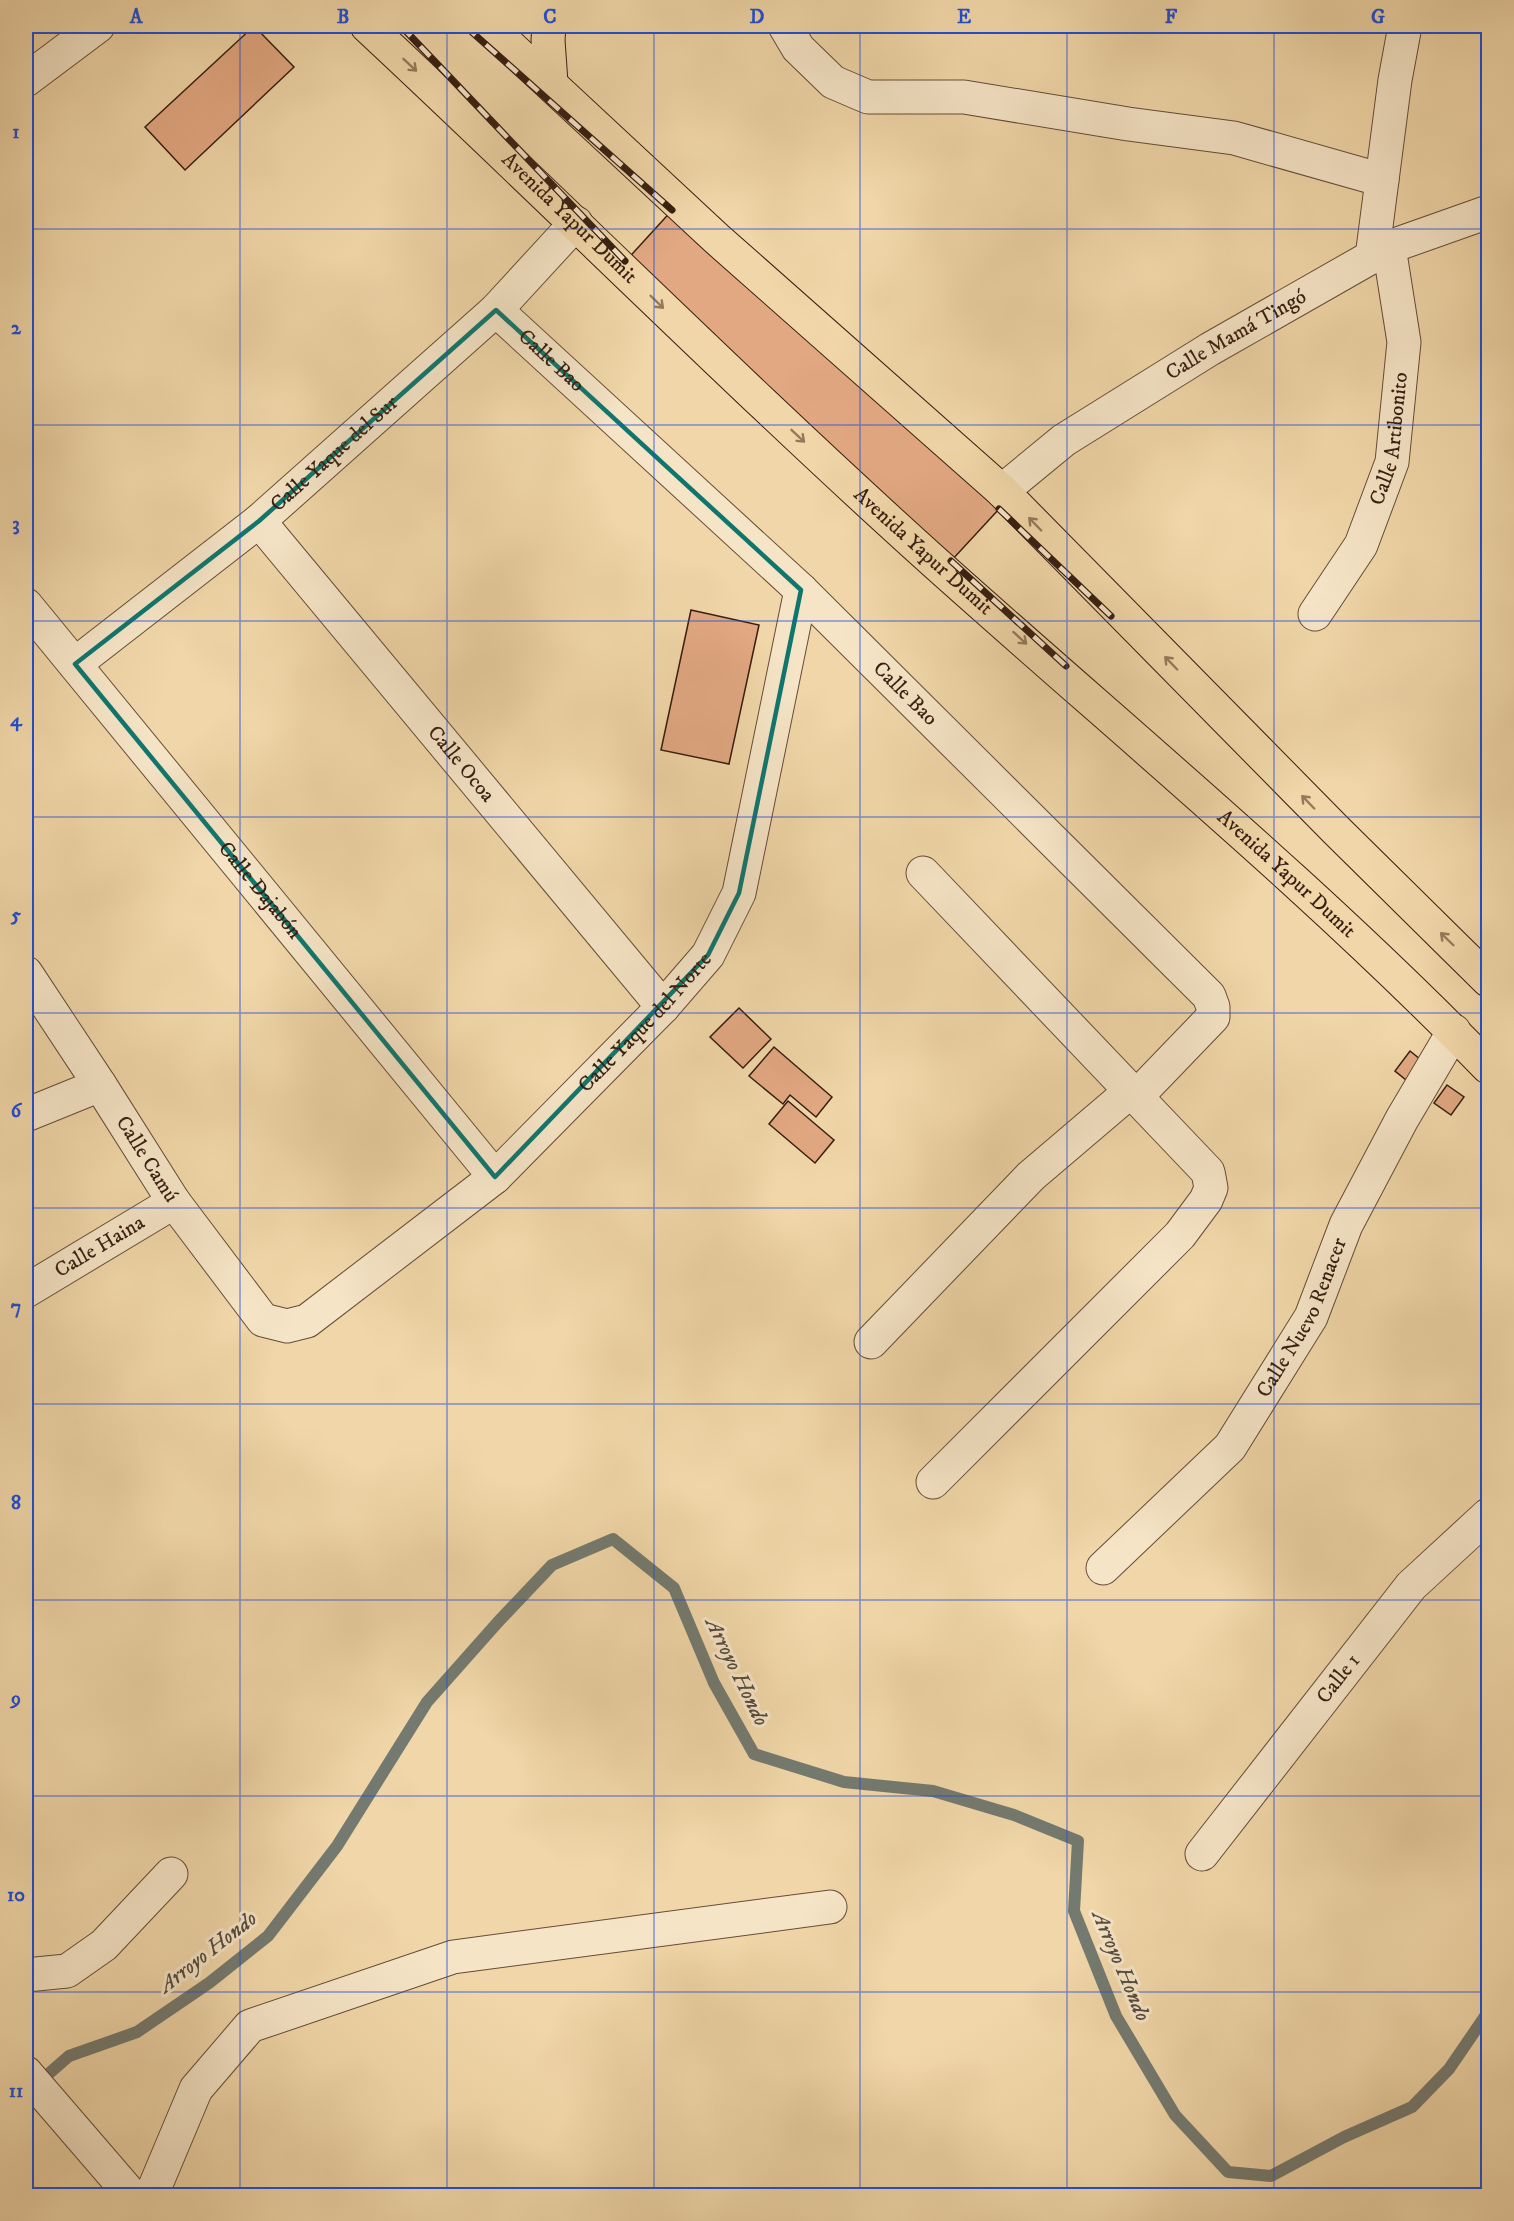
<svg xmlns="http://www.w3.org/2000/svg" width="1514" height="2221" font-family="'IM FELL DW Pica',serif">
	<rect width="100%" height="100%" fill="#f0d6a8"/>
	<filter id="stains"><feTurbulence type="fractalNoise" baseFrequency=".00333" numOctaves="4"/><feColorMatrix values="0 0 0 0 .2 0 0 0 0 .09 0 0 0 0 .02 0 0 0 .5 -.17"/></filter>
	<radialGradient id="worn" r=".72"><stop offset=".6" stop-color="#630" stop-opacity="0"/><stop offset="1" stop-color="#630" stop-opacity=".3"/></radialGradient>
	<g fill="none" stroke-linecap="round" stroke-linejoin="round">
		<!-- stream -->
		<path stroke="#747a70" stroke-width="12" d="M38,2083l31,-27 68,-24 72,-49 59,-47 69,-90 90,-144 71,-80 54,-57 61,-26 61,49 40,95 40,71 90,28 89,9 81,24 64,26 -4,70 42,105 59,99 53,57 43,4 73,-39 68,-30 37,-38 39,-57"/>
	</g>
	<!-- building -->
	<path fill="#e2a882" stroke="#371e11" stroke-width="1.5" d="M254,26l40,41 -109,103 -40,-43z
		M685,196l327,299 -61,66 -338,-286z
		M691,610l68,15 -30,139 -68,-14z
		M739,1008l32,31 -28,29 -33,-31z
		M774,1047l58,50 -16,20 -26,-22 -7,9 -34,-28z
		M1410,1051l16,13 -15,20 -16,-13z
		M1447,1085l17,12 -13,18 -17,-12z
		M788,1101l46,39 -19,23 -46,-39z"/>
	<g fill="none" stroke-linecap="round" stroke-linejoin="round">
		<defs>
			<g id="minor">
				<path d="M785,26l13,22 35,34 35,15h96l164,27 106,14 148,42"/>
				<path d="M26,80l72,-54"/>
				<path d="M1372,257l23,-177 10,-54"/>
				<path id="s1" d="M496,310l305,280 408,406 4,11v10l-76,79"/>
				<path id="s2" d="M1002,491l62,-51 146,-91 179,-102 99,-35"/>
				<path id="s3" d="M259,521l404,486"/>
				<path id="s4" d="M26,605l469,572"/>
				<path id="s5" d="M1315,614l46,-69 31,-83 12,-120 -15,-95"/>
				<path id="s6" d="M75,664l184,-143 237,-211 80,-87"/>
				<path d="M923,873l285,299 3,16 -5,12 -26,35 -247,247"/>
				<path id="s7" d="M26,973l74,112 74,117 89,118 24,6 20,-5 188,-144 168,-170 45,-52 31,-62 62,-303"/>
				<path d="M26,1115l74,-30"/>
				<path id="s8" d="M26,1291l148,-89"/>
				<path d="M871,1342l160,-166 101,-86"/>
				<path id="s9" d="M1103,1568l127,-121 81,-130 35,-92 56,-106 52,-88"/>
				<path id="s10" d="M1202,1854l209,-268 77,-71"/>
				<path d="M26,1975l41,-4 37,-26 67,-71"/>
				<path d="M26,2073l106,123"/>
				<path d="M151,2196l45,-107 54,-63 203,-69 377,-50"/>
			</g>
			<g id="major">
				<path id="s11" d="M367,26c189,176 372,360 564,533 187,168 382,328 557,508"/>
				<path d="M488,26l228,212 286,253 334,339 152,150"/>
				<path d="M549,26l-1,14 3,43"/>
			</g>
		</defs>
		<!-- minor casing -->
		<use href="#minor" stroke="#654c37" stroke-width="35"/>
		<!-- major casing -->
		<use href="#major" stroke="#371e11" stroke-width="35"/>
		<!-- minor -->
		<use href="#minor" stroke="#f5e4c6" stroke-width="33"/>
		<!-- major -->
		<use href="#major" stroke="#f0d6a8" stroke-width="33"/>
		<defs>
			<path id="rail" d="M401,26l224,235
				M465,26l207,184
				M999,509l112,107
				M951,561l115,105"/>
		</defs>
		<!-- rail casing -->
		<use href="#rail" stroke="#371e11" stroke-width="7"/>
		<!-- rail -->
		<use href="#rail" stroke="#f5e4c6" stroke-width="4.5" stroke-dasharray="14" stroke-linecap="butt"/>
	</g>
	<!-- one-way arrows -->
	<defs><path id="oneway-shaft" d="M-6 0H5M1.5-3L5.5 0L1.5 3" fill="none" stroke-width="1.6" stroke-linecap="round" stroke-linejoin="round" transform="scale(1.5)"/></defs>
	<g stroke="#947a5c">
		<use href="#oneway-shaft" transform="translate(410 65) rotate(43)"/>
		<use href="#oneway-shaft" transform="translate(657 302) rotate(44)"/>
		<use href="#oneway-shaft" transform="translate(798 436) rotate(43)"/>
		<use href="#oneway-shaft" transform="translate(1035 524) rotate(-134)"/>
		<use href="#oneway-shaft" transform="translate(1020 638) rotate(42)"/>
		<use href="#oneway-shaft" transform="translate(1171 663) rotate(-134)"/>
		<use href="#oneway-shaft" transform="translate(1308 802) rotate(-134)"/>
		<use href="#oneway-shaft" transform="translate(1447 939) rotate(-136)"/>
	</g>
	<!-- marked area -->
	<path fill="none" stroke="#0f766e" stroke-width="4.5" stroke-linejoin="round" d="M496,310l305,280 -62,303 -31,62 -213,222 -420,-513 184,-143z"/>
	<!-- grid -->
	<path fill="none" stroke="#1d4ed8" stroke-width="1.5" stroke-opacity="0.55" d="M240,26v2170M447,26v2170M654,26v2170M860,26v2170M1067,26v2170M1274,26v2170M26,229h1462M26,425h1462M26,621h1462M26,817h1462M26,1013h1462M26,1208h1462M26,1404h1462M26,1600h1462M26,1796h1462M26,1992h1462"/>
	<g text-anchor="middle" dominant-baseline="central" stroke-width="6" stroke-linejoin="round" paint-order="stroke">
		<!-- street labels -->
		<g font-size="21" fill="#371e11" stroke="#f5e4c6">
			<text stroke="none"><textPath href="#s11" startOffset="279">Avenida Yapur Dumit</textPath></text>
			<text stroke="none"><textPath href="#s2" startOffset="282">Calle Mamá Tingó</textPath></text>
			<text stroke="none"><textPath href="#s1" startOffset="75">Calle Bao</textPath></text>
			<text stroke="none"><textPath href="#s5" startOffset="194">Calle Artibonito</textPath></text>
			<text stroke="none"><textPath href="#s6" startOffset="334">Calle Yaque del Sur</textPath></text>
			<text stroke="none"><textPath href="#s11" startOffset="765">Avenida Yapur Dumit</textPath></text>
			<text stroke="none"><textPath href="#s1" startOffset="561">Calle Bao</textPath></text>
			<text stroke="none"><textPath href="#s3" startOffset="316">Calle Ocoa</textPath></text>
			<text stroke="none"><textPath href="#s11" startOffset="1251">Avenida Yapur Dumit</textPath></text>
			<text stroke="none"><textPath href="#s4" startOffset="369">Calle Dajabón</textPath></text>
			<text stroke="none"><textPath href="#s7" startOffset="918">Calle Yaque del Norte</textPath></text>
			<text stroke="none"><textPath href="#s7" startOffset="222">Calle Camú</textPath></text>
			<text stroke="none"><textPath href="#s8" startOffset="86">Calle Haina</textPath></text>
			<text stroke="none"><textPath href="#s9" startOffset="324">Calle Nuevo Renacer</textPath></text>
			<text stroke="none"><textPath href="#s10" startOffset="222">Calle 1</textPath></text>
		</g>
		<!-- water labels -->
		<g font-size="22" font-style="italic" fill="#554c40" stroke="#f5e4c6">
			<text transform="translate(737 1672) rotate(64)">Arroyo Hondo</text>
			<text transform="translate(208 1952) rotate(-38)">Arroyo Hondo</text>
			<text transform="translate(1121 1966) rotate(67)">Arroyo Hondo</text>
		</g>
	</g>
	<!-- margin -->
	<rect width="1514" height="2221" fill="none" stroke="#f0d6a8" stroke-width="66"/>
	<rect x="33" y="33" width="1448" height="2155" fill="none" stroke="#1d4ed8" stroke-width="2"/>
	<g font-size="20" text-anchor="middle" font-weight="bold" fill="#1d4ed8">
		<text x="136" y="23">A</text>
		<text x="343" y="23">B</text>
		<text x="550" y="23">C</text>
		<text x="757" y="23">D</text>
		<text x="964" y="23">E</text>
		<text x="1171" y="23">F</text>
		<text x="1378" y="23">G</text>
		<text x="16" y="138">1</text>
		<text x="16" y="334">2</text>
		<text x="16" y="530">3</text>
		<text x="16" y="726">4</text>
		<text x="16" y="921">5</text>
		<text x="16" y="1117">6</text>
		<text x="16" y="1313">7</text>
		<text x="16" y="1509">8</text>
		<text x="16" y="1705">9</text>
		<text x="16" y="1901">10</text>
		<text x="16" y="2097">11</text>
	</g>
	<rect width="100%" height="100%" filter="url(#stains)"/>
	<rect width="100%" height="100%" fill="url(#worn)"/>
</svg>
